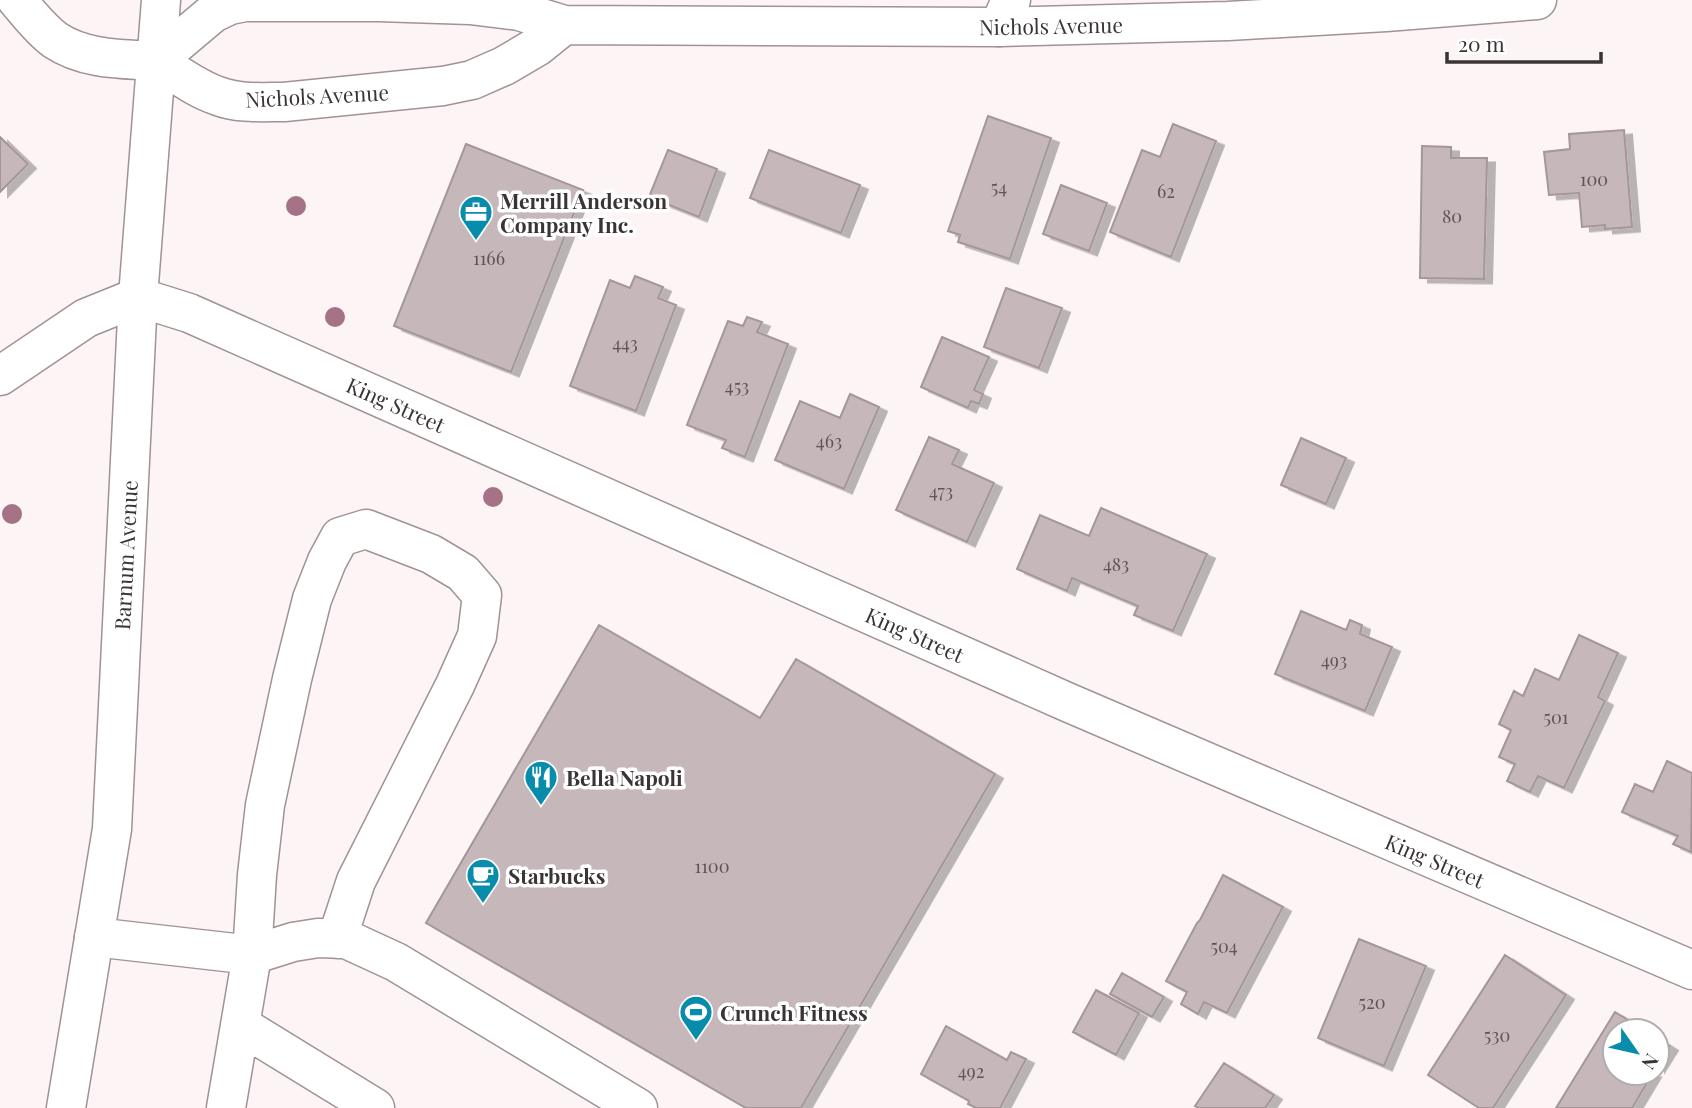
<svg xmlns="http://www.w3.org/2000/svg" width="1692" height="1108" font-family="'Playfair Display',serif">
	<defs>
		<filter id="shadow"><feDropShadow dx="8" dy="4.5" stdDeviation="0" flood-color="#0004"/></filter>
	</defs>
	<rect width="100%" height="100%" fill="#fdf4f6"/>
	<!-- building -->
	<path fill="#c6b7ba" stroke="#a49699" stroke-width="2" filter="url(#shadow)" d="M988,116l63,22 -41,121 -52,-17 2,-7 -12,-4z
		M1173,124l43,17 -45,116 -61,-25 32,-82 18,7z
		M1624,130l8,97 -27,2v-4l-23,2 -3,-34 -30,2 -5,-43 26,-3 -1,-15z
		M0,137l28,27 -28,28z
		M466,144l117,46 -72,182 -117,-46z
		M1422,146l29,1v11h36l-3,121 -64,-1z
		M668,150l49,19 -18,48 -50,-20z
		M769,150l91,35 -19,48 -91,-35z
		M1061,185l46,18 -18,48 -46,-17z
		M635,276l28,11 -5,11 18,7 -40,106 -66,-25 40,-106 20,8z
		M1006,288l56,20 -23,60 -55,-21z
		M747,317l15,5 -5,10 31,12 -43,113 -23,-9 4,-8 -39,-15 41,-104 15,5z
		M942,337l47,20 -15,33 9,4 -4,10 -8,-3 -3,7 -47,-21z
		M850,394l29,13 -35,82 -69,-29 25,-59 40,17z
		M929,437l30,13 -7,14 42,19 -27,59 -71,-32z
		M1301,438l45,20 -20,46 -45,-19z
		M1101,508l106,46 -34,77 -39,-16 4,-9 -66,-28 -5,13 -50,-22 23,-54 49,21z
		M1301,611l45,19 4,-10 12,5 -2,9 32,13 -27,64 -90,-37z
		M599,625l161,93 36,-59 199,115 -194,334h-55l-320,-185z
		M1579,635l39,18 -20,44 7,4 -41,87 -26,-12 -8,16 -23,-11 8,-17 -16,-7 12,-27 -12,-6 15,-33 9,5 12,-27 24,11z
		M1667,761l25,12 -1,79 -18,-8 5,-8 -56,-24 13,-28 18,8z
		M1223,875l60,32 -56,106 -23,-11 -6,12 -17,-10 6,-12 -21,-11 31,-58 3,-3z
		M1359,939l67,27 -42,100 -66,-28z
		M1505,955l61,40 -73,113h-14l-51,-33z
		M1122,973l42,24 -12,20 -42,-23z
		M1096,990l43,23 -23,42 -43,-23z
		M1615,1012l31,19h-31v42h38l-21,35h-76z
		M946,1026l61,34 4,-8 15,7 -26,49h-24l-8,-4 1,-3 -48,-27z
		M1657,1038l13,8 -13,21z
		M1224,1063l50,32 -9,13h-66l-4,-2z"/>
	<g fill="none" stroke-linecap="round" stroke-linejoin="round">
		<defs>
			<path id="minor" d="M17,0c12,14 23,29 38,40 30,20 67,19 101,21
				M999,27l12,-27
				M0,376l86,-58 52,-21 51,16 878,389 625,268
				M94,937l158,18 41,-13 25,-4 28,1 50,23 242,146
				M240,1025l135,83
				M226,1108l26,-153 5,-80 8,-70 27,-126 20,-80 15,-38 13,-24 26,-8 65,25 32,19 19,22 -5,41 -22,49 -99,196 -19,58"/>
			<path id="major" d="M564,25l-26,21 -34,20 -32,14 -29,6 -159,16c-22,0 -45,2 -66,-6 -22,-7 -42,-23 -62,-35l57,-48 17,-8 15,-3h133l92,3 49,6 45,14 435,2 229,-6 158,-9 151,-12
				M66,1108l46,-279 26,-532 23,-297"/>
		</defs>
		<!-- minor casing -->
		<use href="#minor" stroke="#a09295" stroke-width="41"/>
		<!-- major casing -->
		<use href="#major" stroke="#a09295" stroke-width="41"/>
		<!-- minor -->
		<use href="#minor" stroke="#fff" stroke-width="38"/>
		<!-- major -->
		<use href="#major" stroke="#fff" stroke-width="38"/>
	</g>
	<!-- trees -->
	<g fill="#a57286">
		<circle cx="296" cy="206" r="10"/>
		<circle cx="335" cy="317" r="10"/>
		<circle cx="493" cy="497" r="10"/>
		<circle cx="12" cy="514" r="10"/>
	</g>
	<!-- icons -->
	<defs>
		<symbol id="office-pin" viewBox="-11 -11 22 30"><path d="M0 17L-7.5 6A9.5 9.5 0 1 1 7.5 6Z" fill="#078cac" stroke="#fff"/><path d="M-6-3h4V-5.5h4V-3h4V5H-6ZM-1-4.5V-3h2v-1.5ZM-6 0V1H6V0Z" fill="#fff"/></symbol>
		<symbol id="restaurant-pin" viewBox="-11 -11 22 30"><path d="M0 17L-7.5 6A9.5 9.5 0 1 1 7.5 6Z" fill="#078cac" stroke="#fff"/><path d="M-5-6h1v4h1v-4h1v4h1v-4h1v5L-1.5 .5V6h-2V.5L-5-1ZM5-6V6H3V1.5H1.5Q1.5-4 5-6Z" fill="#fff"/></symbol>
		<symbol id="cafe-pin" viewBox="-11 -11 22 30"><path d="M0 17L-7.5 6A9.5 9.5 0 1 1 7.5 6Z" fill="#078cac" stroke="#fff"/><path d="M-5.5-4.5H6V0H3Q3 3.5 0 3.5H-2.5Q-5.5 3.5-5.5 0ZM3-3.2v2h1.7v-2ZM-6 4.5H4V6H-6Z" fill="#fff"/></symbol>
		<symbol id="stadium-pin" viewBox="-11 -11 22 30"><path d="M0 17L-7.5 6A9.5 9.5 0 1 1 7.5 6Z" fill="#078cac" stroke="#fff"/><path d="M0-5a6.5 5 0 1 0 0 10a6.5 5 0 1 0 0-10ZM-3.5-1.8h7v3.6h-7Z" fill="#fff"/></symbol>
	</defs>
	<g fill-rule="evenodd">
		<use href="#office-pin" x="457" y="193" width="38" height="52"/>
		<use href="#restaurant-pin" x="522" y="758" width="38" height="52"/>
		<use href="#cafe-pin" x="464" y="856" width="38" height="52"/>
		<use href="#stadium-pin" x="677" y="993" width="38" height="52"/>
	</g>
	<g text-anchor="middle" dominant-baseline="central" stroke-width="7" stroke-linejoin="round" paint-order="stroke">
		<!-- number labels -->
		<g font-size="18" fill="#5d5556">
			<text x="1594" y="179">100</text>
			<text x="999" y="187">54</text>
			<text x="1166" y="191">62</text>
			<text x="1452" y="216">80</text>
			<text x="489" y="258">1166</text>
			<text x="625" y="343">443</text>
			<text x="737" y="386">453</text>
			<text x="829" y="441">463</text>
			<text x="941" y="491">473</text>
			<text x="1116" y="564">483</text>
			<text x="1334" y="660">493</text>
			<text x="1556" y="717">501</text>
			<text x="712" y="866">1100</text>
			<text x="1224" y="946">504</text>
			<text x="1372" y="1002">520</text>
			<text x="1497" y="1035">530</text>
			<text x="971" y="1071">492</text>
		</g>
		<!-- street labels -->
		<g font-size="21" fill="#3a3435" stroke="#fff">
			<text transform="translate(1051 25) rotate(-1)">Nichols Avenue</text>
			<text transform="translate(317 95) rotate(-3)">Nichols Avenue</text>
			<text transform="translate(396 404) rotate(24)">King Street</text>
			<text transform="translate(125 555) rotate(-87)">Barnum Avenue</text>
			<text transform="translate(915 634) rotate(24)">King Street</text>
			<text transform="translate(1435 860) rotate(23)">King Street</text>
		</g>
		<!-- poi labels -->
		<g font-size="21" font-weight="bold" fill="#3a3435" stroke="#fff" text-anchor="start">
			<text x="500" y="200">Merrill Anderson<tspan x="500" dy="24">Company Inc.</tspan></text>
			<text x="566" y="777">Bella Napoli</text>
			<text x="508" y="875">Starbucks</text>
			<text x="720" y="1012">Crunch Fitness</text>
		</g>
	</g>
	<!-- north arrow -->
	<g transform="translate(1636 1052) rotate(124)"><circle r="33" fill="#ffffff" stroke="#b0aeae" stroke-width="2"/>
	<path d="M0-5L12 26L0 18L-12 26Z" fill="#078cac"/>
	<text y="-10" font-size="19" font-weight="bold" text-anchor="middle" fill="#3a3435">N</text>
	</g>
	<!-- scale -->
	<path d="M1447 52v10h154v-10" fill="none" stroke="#3a3435" stroke-width="3.5"/>
	<text x="1458" y="52" font-size="21" fill="#3a3435" stroke="#ffffff" stroke-width="5" paint-order="stroke">20 m</text>
</svg>
